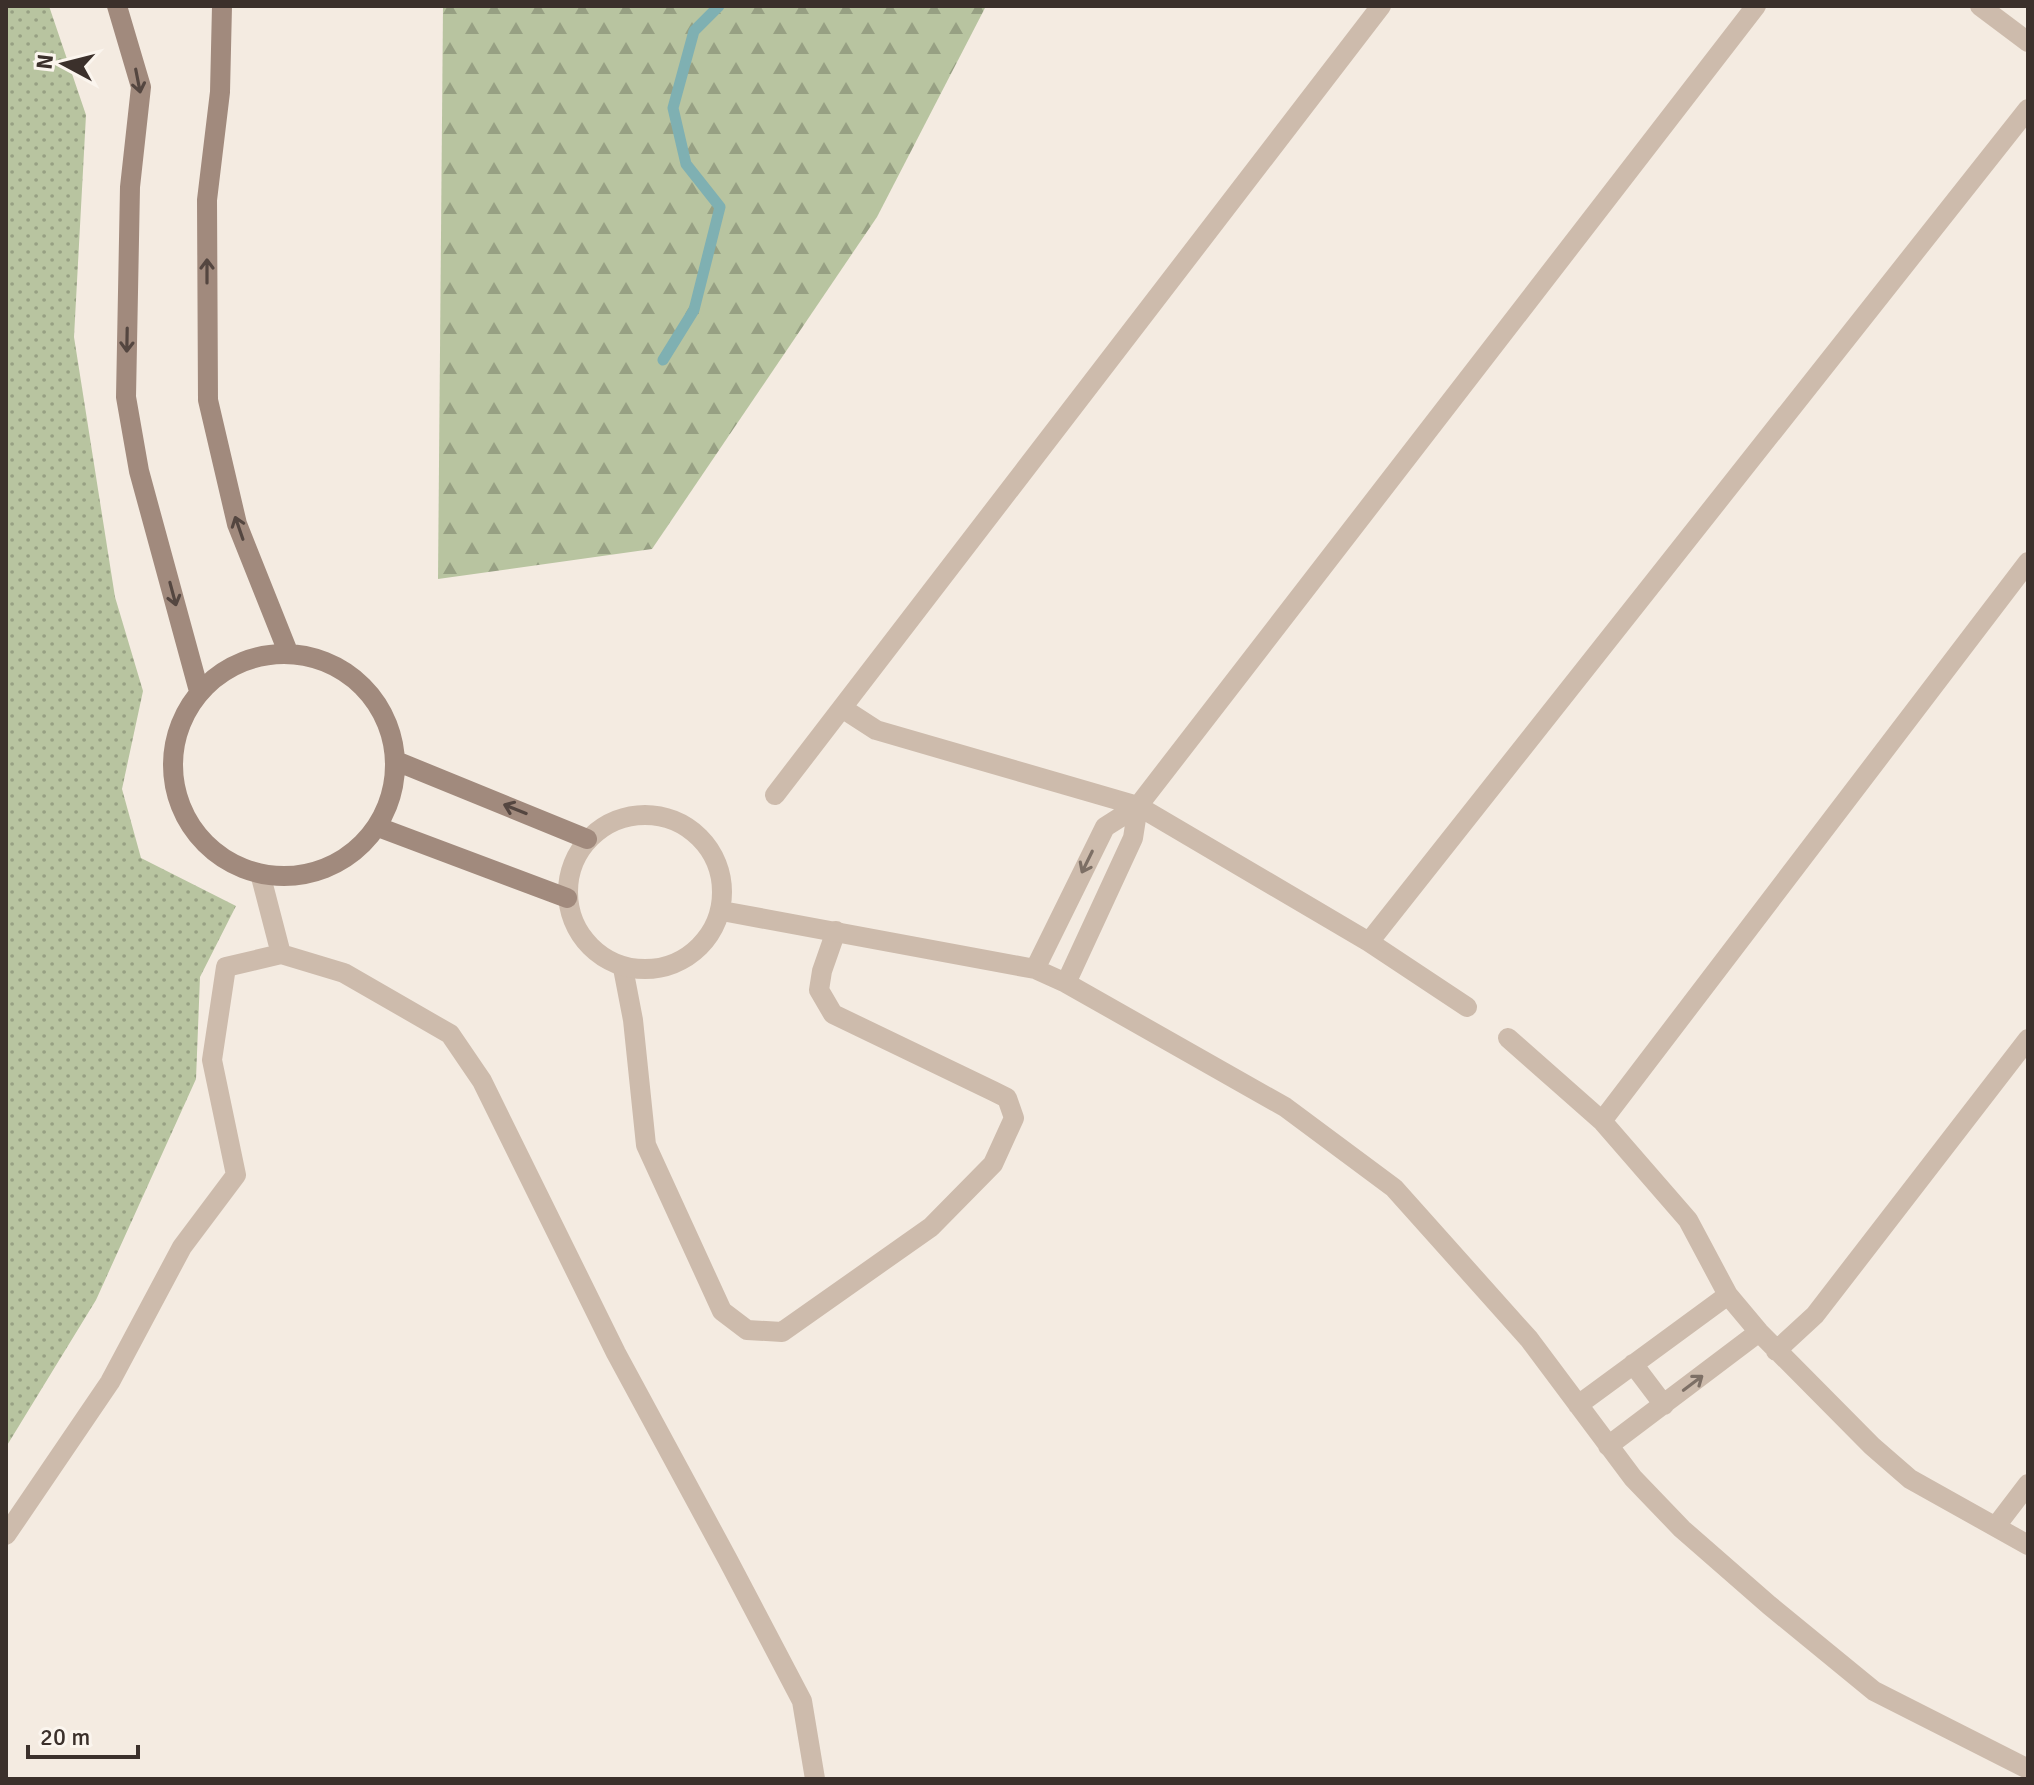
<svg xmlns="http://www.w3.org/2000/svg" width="2034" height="1785" font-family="Signika,sans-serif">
	<defs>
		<pattern id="grass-dots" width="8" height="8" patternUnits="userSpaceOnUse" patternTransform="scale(2)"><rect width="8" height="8" fill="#b8c4a0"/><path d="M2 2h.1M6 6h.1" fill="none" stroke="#97a083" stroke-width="1.8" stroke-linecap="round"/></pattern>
		<pattern id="forest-firs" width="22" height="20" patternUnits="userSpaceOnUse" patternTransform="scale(2)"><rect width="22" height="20" fill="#b8c4a0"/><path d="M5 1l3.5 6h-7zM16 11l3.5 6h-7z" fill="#97a083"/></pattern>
	</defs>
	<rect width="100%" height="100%" fill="#f4ebe1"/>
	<!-- grass -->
	<path fill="url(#grass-dots)" d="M6,6h43l37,109 -12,222 41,260 28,94 -21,98 19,69 95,48 -36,71 -4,102 -100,221 -90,147z"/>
	<!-- forest -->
	<path fill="url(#forest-firs)" d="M443,6h543l-109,211 -225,332 -214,30z"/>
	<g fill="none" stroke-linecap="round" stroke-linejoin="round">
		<!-- stream -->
		<path stroke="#7fb0b2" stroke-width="11" d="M663,360l31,-50 26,-103 -34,-43 -13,-56 21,-77 25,-25"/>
		<!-- lane -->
		<path stroke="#cdbbac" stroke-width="20" d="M623,968l10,52 13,125 76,166 25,19 35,2 149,-105 62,-63 21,-46 -7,-20 -14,-7 -160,-77 -14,-24 3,-19 14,-40"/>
		<!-- street -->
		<path stroke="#cdbbac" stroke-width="20" d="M1980,6l48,36
			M842,708l34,22 262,76 231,136 98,65
			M775,795l606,-789
			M568 892a77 77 0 1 1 154 0a77 77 0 1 1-154 0Z
			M261,877l20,77
			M722,911l313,58 31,14 219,124 109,81 135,151 104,139 49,51 87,76 105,86 154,78
			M1369,942l659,-833
			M1035,969l70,-142 33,-21 618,-800
			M1066,983l67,-145 5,-32
			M1508,1038l94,83 86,99 40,75 31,37 113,114 38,33 118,66
			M1602,1121l426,-559
			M1776,1351l39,-36 213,-276
			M1633,1364l31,41
			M1578,1405l150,-110
			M1608,1446l151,-114
			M1996,1526l32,-42
			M6,1535l104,-153 72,-135 54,-72 -24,-115 14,-93 55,-13 63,19 106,61 32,47 134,272 112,207 74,141 13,78"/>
		<!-- secondary -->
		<path stroke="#a18a7d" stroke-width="20" d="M117,6l24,81 -11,100 -4,210 13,74 60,220
			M222,6l-2,86 -13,108 1,200 29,124 51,128
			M173 765a111 111 0 1 1 222 0a111 111 0 1 1-222 0Z
			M396,761l191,78
			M378,827l189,71"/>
	</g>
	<!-- one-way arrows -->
	<defs><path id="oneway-shaft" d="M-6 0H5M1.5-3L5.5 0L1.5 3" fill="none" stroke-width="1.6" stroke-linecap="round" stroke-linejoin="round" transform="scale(2)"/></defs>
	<g stroke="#544640">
		<use href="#oneway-shaft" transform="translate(138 81) rotate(79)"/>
		<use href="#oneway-shaft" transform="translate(207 271) rotate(-90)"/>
		<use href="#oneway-shaft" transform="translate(127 340) rotate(91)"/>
		<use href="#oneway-shaft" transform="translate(239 528) rotate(-109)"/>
		<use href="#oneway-shaft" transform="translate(173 594) rotate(75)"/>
		<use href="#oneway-shaft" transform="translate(515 809) rotate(-158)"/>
	</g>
	<g stroke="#7d6f65">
		<use href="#oneway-shaft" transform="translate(1087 862) rotate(116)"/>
		<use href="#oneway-shaft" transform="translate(1693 1383) rotate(-37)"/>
	</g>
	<!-- border -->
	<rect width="2034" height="1785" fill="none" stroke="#3b302b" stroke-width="16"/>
	<!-- north arrow -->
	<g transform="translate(64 64) rotate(277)" stroke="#fbf5ee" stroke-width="6" paint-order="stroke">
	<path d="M0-6L14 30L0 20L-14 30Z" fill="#3b302b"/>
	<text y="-12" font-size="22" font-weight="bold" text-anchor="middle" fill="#3b302b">N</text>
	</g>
	<!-- scale -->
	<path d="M28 1745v12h110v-12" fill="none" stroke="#3b302b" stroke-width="4"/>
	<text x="40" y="1745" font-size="24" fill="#3b302b" stroke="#fbf5ee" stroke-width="6" paint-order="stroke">20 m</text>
</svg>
